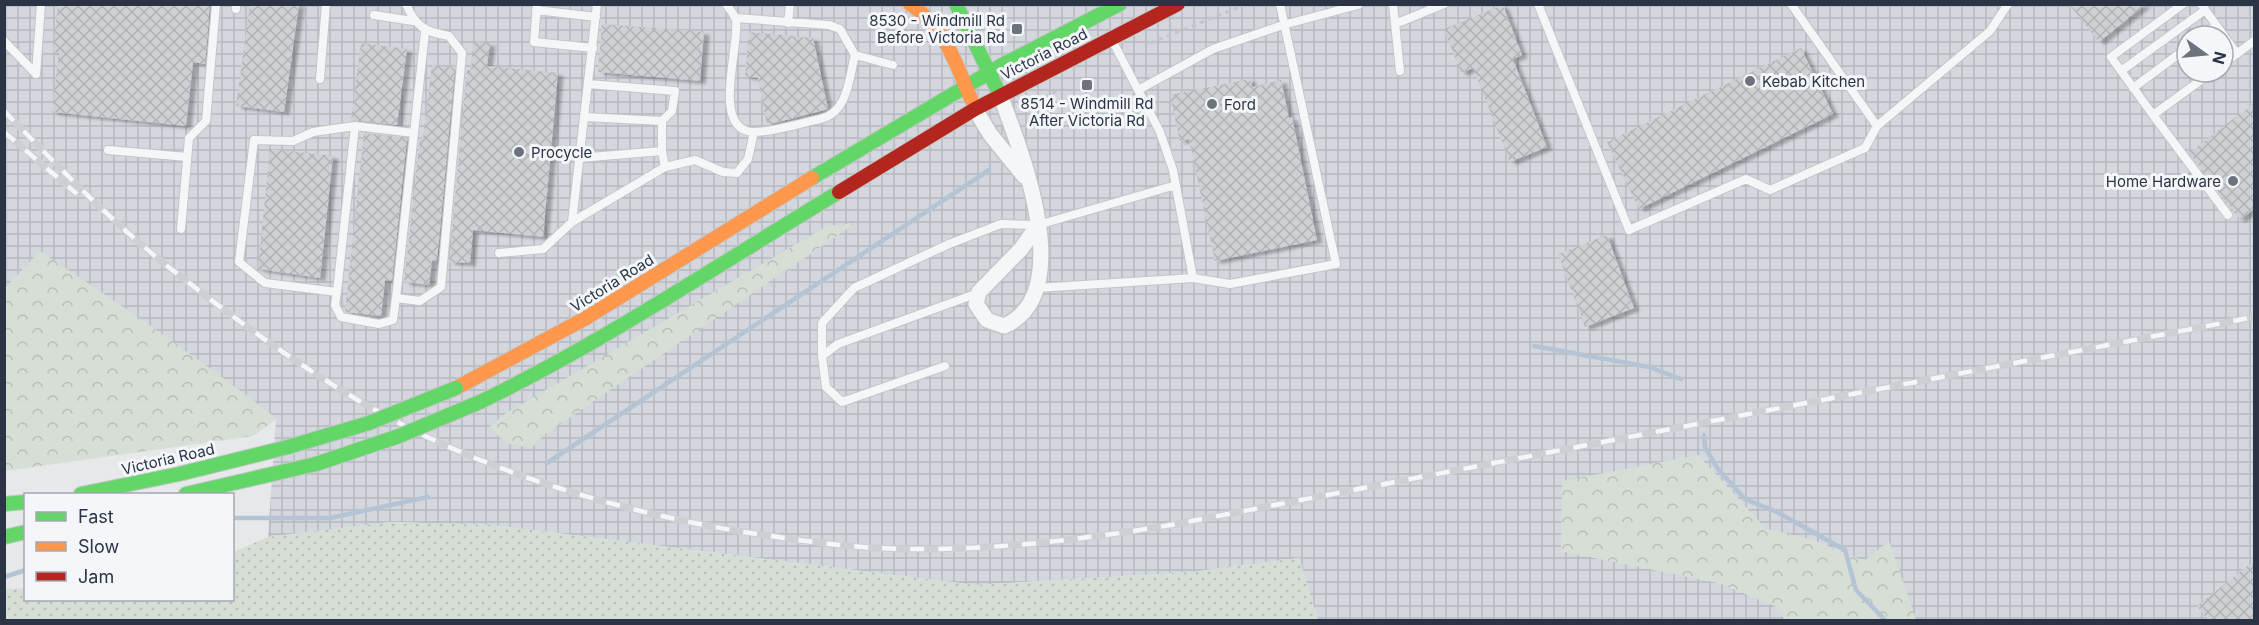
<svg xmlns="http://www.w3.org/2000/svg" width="2259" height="625" font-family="Inter,sans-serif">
	<defs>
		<pattern id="industrial-grid" width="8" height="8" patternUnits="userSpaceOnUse" patternTransform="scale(1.5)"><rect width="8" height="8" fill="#d4d7dd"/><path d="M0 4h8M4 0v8" fill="none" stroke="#b6b9bf"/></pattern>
		<pattern id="grass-dots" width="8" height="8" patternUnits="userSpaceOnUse" patternTransform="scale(1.5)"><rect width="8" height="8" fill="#d6ded6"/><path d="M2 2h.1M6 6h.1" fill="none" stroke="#b8bfb9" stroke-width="1.8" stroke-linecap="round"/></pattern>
		<pattern id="forest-crowns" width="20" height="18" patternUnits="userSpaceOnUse" patternTransform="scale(1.5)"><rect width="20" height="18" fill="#d6ded6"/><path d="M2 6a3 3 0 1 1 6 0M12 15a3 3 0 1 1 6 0" fill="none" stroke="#b8bfb9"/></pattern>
		<pattern id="building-cross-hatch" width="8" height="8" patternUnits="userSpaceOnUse" patternTransform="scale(1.5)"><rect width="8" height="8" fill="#ced0d3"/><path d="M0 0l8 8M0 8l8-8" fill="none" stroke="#b1b3b6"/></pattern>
		<filter id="shadow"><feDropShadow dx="5.5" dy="3" stdDeviation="1.5" flood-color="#0004"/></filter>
	</defs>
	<rect width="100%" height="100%" fill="#e6e8ea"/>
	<!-- industrial -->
	<path fill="url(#industrial-grid)" fill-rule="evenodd" d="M5,5h2249v615h-338l-27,-78 -25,19 -51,-21 -47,-11 -68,-74 -137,96 158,32 56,23 10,14h-467l-19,-62 -107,14 -217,13 -484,-60 -100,-3 -123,15 8,-118 -236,-167 -35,36zM2187,36h36v36h-36z"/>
	<!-- grass -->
	<path fill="url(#grass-dots)" d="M391,522l100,3 484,60 217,-13 107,-14 19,62h-1313v-31l20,-1 1,12h206l1,-48 35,-15z"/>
	<!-- forest -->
	<path fill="url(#forest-crowns)" d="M856,223l-312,212 -13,13 -25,-5 -17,-16 14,-12 324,-189z
		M40,251c81,54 161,108 237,168l-24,17 -248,35v-183z
		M1698,455l68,74 47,11 51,21 25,-20 27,79h-131l-10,-14 -56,-23 -158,-32 1,-70z"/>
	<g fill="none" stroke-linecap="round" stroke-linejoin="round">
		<!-- stream -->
		<path stroke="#b4c4d5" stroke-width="4.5" d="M1534,346l115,21 32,12
			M1704,435l1,12 13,22 27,30 32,13 68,38 11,40 29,30
			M547,463l442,-293
			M232,518h98l98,-21
			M4,577l22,-7"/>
	</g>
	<!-- building -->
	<path fill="url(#building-cross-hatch)" filter="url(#shadow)" d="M58,4h152l-5,60 -12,-2 -7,64 -134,-14 7,-59 -6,-1z
		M250,4h49l-15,108 -48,-6z
		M2069,4h77l-47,38z
		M1503,5l19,50 -9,4 34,88 -37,15 -37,-94 -12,5 -17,-44z
		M602,24l102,8 -4,49 -102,-9z
		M749,32l64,6 15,71 -61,16 -9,-47 -13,-2z
		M473,42l17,1 -3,23 71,7 -15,164 -70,-7 -3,33 -21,-1 18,-192h4z
		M361,43l46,6 -10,76 -46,-5z
		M1801,48l32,66 -194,95 -32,-67z
		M432,65l23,3 -18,193 -5,-1 -3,25 -25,-3 16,-144h3z
		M1250,79l2,8 29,-7 8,38 3,-1 25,123 -102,21 -26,-122 -9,2 -10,-46z
		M2254,103v106l-14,11 -51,-67z
		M364,133l43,5 -15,143 -7,-1 -4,36 -36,-4z
		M270,149l63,7 -13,122 -62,-9z
		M1607,235l27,73 -49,19 -27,-73z
		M2254,561v60h-45l-12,-15z"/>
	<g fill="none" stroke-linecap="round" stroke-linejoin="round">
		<defs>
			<path id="lane" d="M406,4c10,23 19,28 43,32l13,17 -21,234 -21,14 -24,-3 29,-266
				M537,4l-3,38 59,6
				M726,4c3,5 9,11 10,16 4,26 -25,108 16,112 18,1 49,-9 68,-13 28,-6 29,-41 35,-64l-15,-26 -11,-4 -93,-7
				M1393,4l7,67
				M1538,4l91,226 117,-51 24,11 95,-42 12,-22 -86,-122
				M2201,4l36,50
				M236,9v-5
				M536,10l60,7
				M374,15l39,6
				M788,23l2,-19
				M1395,24l49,-20
				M2202,36l14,-11
				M4,41l32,33
				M1113,42l47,90 13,38 20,108
				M855,55l38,10
				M2223,64l31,-23
				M2121,71l84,-61
				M2212,72l-59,43 75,100
				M36,74l5,-70
				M320,79l6,-75
				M588,84l87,7 -3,20 -10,10
				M2133,88l54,-40
				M1140,89l73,-40 70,-24 75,-20
				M2153,115l-42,-58 72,-53
				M355,126l59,7
				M1877,126l113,-95 18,-27
				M108,150l79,7
				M579,158l83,-7
				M665,167l30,-7 28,12 14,1 11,-14 6,-27
				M572,222l93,-55 -3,-16v-30l-78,-4
				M181,229l8,-91 17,-17 10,-117
				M499,253l44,-4 29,-27 25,-218
				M1037,288l156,-10 37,6 106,-20 -56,-260
				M337,292l-72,-9 -26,-21 15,-122 39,1 20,-9 42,-6 -18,166 -2,13 6,12 38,7 14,-4 3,-22
				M822,356v-33l32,-35 95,-44 52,-20 37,1 138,-40
				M945,366l-103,36 -16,-15 -4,-31 16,-12 140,-51"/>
			<path id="street" d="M1000,95c21,55 78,199 4,231l-17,-6 -11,-16 3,-12 42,-43 17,-24
				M975,109l15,25 34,42"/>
			<path id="fast" d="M956,4l44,91
				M812,178l190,-113 118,-61
				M480,402c124,-60 241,-139 359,-210
				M81,494l98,-20 109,-27
				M186,494l130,-30
				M4,504l22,-2
				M4,537l22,-5"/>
			<path id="slow" d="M910,4c35,23 45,58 61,95
				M456,388l130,-70 226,-140"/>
			<path id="jam" d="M839,192l136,-83 203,-105"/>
		</defs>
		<!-- lane casing -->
		<use href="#lane" stroke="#c4c6c8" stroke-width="10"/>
		<!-- street casing -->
		<use href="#street" stroke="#c4c6c8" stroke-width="18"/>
		<!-- fast casing -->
		<use href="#fast" stroke="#c4c6c8" stroke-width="16"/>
		<!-- slow casing -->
		<use href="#slow" stroke="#c4c6c8" stroke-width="16"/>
		<!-- jam casing -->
		<use href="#jam" stroke="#c4c6c8" stroke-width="16"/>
		<!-- path -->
		<path stroke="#c5c6ca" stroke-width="3" stroke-dasharray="4.5 4.5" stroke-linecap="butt" d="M1150,43l97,-39
			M1021,111l36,-20"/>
		<!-- lane -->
		<use href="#lane" stroke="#f5f6f7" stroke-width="8"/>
		<!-- street -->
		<use href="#street" stroke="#f5f6f7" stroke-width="15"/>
		<!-- fast -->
		<use href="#fast" stroke="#63d668" stroke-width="14"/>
		<!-- slow -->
		<use href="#slow" stroke="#ff974d" stroke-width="14"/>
		<!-- jam -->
		<use href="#jam" stroke="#b3261e" stroke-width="14"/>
		<defs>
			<path id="rail" d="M4,111c55,56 109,113 171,161 84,66 176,132 274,175 94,41 193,68 294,85 55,8 112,17 168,17 88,1 174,-10 260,-24l1083,-208
				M4,132l73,62"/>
		</defs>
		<!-- rail casing -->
		<use href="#rail" stroke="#cecfd2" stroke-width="7"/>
		<!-- rail -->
		<use href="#rail" stroke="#f4f6f9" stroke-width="4.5" stroke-dasharray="14" stroke-linecap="butt"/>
		<defs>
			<path id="fast-bridge" d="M288,447l81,-24 87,-35
				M316,464l83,-28 81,-34"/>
		</defs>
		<!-- fast-bridge casing -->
		<use href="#fast-bridge" stroke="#c2c5c8" stroke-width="16" stroke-linecap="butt"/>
		<!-- fast-bridge -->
		<use href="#fast-bridge" stroke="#63d668" stroke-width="14"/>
	</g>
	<!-- markers -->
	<g fill="#6c737f" stroke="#f4f6f9" stroke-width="2">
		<rect x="1011" y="23" width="12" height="12" rx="3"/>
		<circle cx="1750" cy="81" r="6"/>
		<rect x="1081" y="79" width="12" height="12" rx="3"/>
		<circle cx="1212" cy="104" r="6"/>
		<circle cx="519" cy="152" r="6"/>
		<circle cx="2233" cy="181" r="6"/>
	</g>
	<g text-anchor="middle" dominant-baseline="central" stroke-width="6" stroke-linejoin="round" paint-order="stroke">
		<!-- poi labels -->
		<g font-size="15" fill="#2b3445" stroke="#f4f6f9" text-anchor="start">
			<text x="1005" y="20" text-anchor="end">8530 - Windmill Rd<tspan x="1005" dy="17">Before Victoria Rd</tspan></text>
			<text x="1762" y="81">Kebab Kitchen</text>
			<text x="1087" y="103" text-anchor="middle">8514 - Windmill Rd<tspan x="1087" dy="17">After Victoria Rd</tspan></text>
			<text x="1224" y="104">Ford</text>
			<text x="531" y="152">Procycle</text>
			<text x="2221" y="181" text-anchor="end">Home Hardware</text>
		</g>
		<!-- street labels -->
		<g font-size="15" fill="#2b3445" stroke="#f4f6f9">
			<text transform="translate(1044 54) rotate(-27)">Victoria Road</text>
			<text transform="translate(612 283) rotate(-32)">Victoria Road</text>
			<text transform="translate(168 459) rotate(-13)">Victoria Road</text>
		</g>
	</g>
	<!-- border -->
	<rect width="2259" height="625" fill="none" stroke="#2b3445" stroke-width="12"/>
	<!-- legend -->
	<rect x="24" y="493" width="210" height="108" fill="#f4f6f9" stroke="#a4a8b1" stroke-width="1.5"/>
	<rect x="36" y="512" width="30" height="9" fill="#63d668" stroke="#a4a8b1" stroke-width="1.5"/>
	<text x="78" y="523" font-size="18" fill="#2b3445">Fast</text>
	<rect x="36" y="542" width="30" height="9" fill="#ff974d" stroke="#a4a8b1" stroke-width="1.5"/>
	<text x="78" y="553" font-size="18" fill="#2b3445">Slow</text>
	<rect x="36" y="572" width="30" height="9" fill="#b3261e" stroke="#a4a8b1" stroke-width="1.5"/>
	<text x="78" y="583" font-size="18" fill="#2b3445">Jam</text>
	<!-- north arrow -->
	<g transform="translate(2205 54) rotate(105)"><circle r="28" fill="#f4f6f9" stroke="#a4a8b1" stroke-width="1.5"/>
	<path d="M0-4.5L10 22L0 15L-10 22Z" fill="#6c737f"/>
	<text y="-9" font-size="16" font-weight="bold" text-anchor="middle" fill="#2b3445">N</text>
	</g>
</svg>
